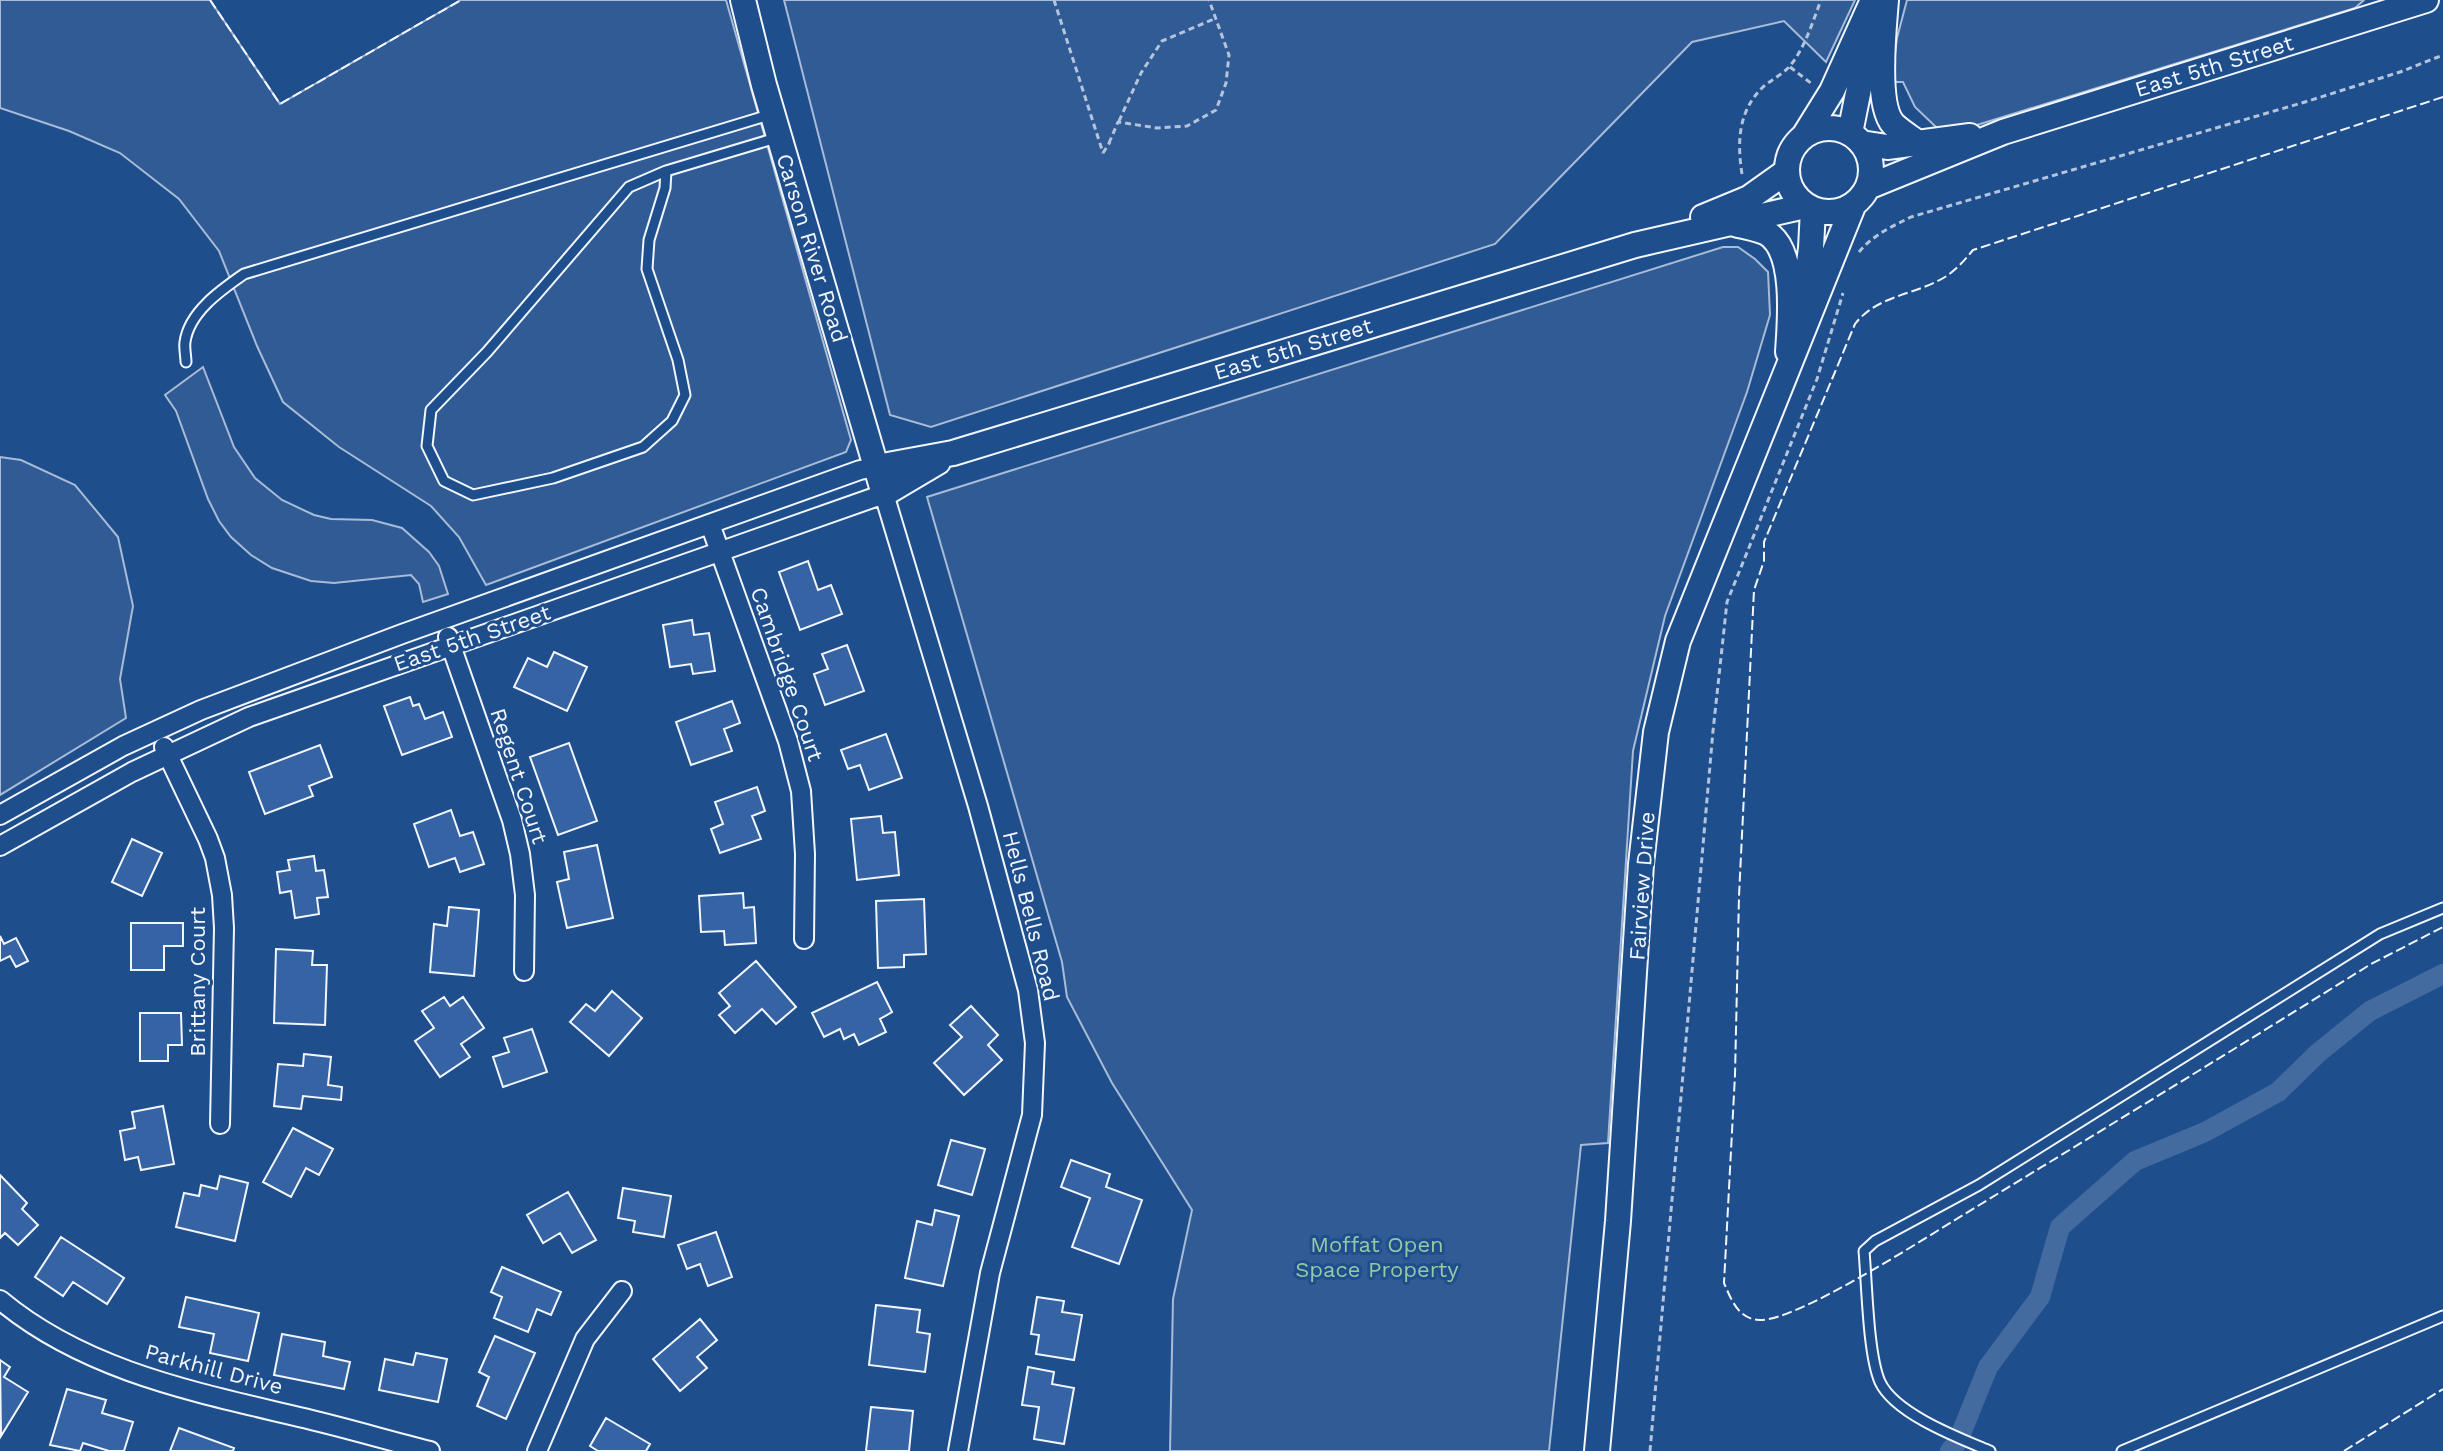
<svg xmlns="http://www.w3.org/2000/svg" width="2443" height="1451" font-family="'Work Sans',sans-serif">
	<rect width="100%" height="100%" fill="#1f4e8c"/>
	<!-- built -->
	<path fill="#305b95" stroke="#a8bbd7" stroke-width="2" d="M0,0h210l70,104 181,-104h265l125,440 -5,12 -360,133 -27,-48 -28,-31 -92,-59 -56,-45 -26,-56 -38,-95 -40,-52 -59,-46 -51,-22 -69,-23z
		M784,0h1071l-29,62 -42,-41 -92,21 -197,202 -564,183 -41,-12z
		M1907,0h457l-9,8 -391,121h-19l-9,-2 -21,-20 -12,-25h-12l6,-44z
		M1723,247h15l17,12 13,13 2,43 -23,77 -82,224 -32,135 -25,392 -27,2 -32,306h-379l3,-152 19,-89 -80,-127 -45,-86 -5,-35 -135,-465z
		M203,367l31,80 21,31 27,22 32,15 17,4 41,1 30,8 27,24 10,14 9,28 -25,8 -4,-18 -8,-9 -77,8 -23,-2 -39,-13 -21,-13 -20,-18 -12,-16 -11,-22 -32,-88 -11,-16z
		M0,457l21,3 54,25 43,52 15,69 -13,73 6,39 -126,77z"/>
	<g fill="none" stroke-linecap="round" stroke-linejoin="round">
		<!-- canal -->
		<path stroke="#446ba0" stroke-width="20" d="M1950,1451l8,-10 30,-74 52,-70 20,-70 75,-66 70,-29 73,-40 40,-39 52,-42 73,-37"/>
	</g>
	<!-- building -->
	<path fill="#3563a3" stroke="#f2f6ff" stroke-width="2" d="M808,561l10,29 13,-5 11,29 -42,16 -21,-58z
		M692,620l2,15 15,-2 6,38 -22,3 -2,-10 -21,3 -7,-42z
		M847,645l17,46 -39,14 -11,-31 14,-5 -6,-15z
		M554,652l33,15 -20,44 -53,-24 14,-29 19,9z
		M410,697l3,9 6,-2 6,15 18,-7 9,25 -50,18 -18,-49z
		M732,701l8,22 -16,6 8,22 -41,14 -15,-43z
		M886,734l16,44 -33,12 -9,-25 -12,4 -7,-19z
		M569,743l28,78 -39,14 -28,-78z
		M320,745l12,32 -23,9 4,10 -48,18 -16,-42z
		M757,787l8,24 -13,5 9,23 -41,14 -9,-24 12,-5 -8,-22z
		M451,810l9,26 13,-4 11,32 -24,8 -5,-14 -26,9 -15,-43z
		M881,816l2,17 12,-1 4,43 -42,5 -6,-61z
		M132,839l30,14 -20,43 -30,-14z
		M597,845l16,73 -46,10 -10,-46 12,-3 -5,-27z
		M314,856l2,15 8,-1 4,27 -11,1 2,16 -24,4 -4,-27 -11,2 -3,-21 13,-2 -2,-10z
		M743,893l1,15 10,-1 2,36 -31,2 -1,-14 -23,1 -2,-36z
		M924,899l2,55 -22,1v12l-26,1 -2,-67z
		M449,907l30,3 -5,66 -44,-4 4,-48 13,2z
		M131,923h52v23h-19v24h-33z
		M0,936l4,8 12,-6 12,23 -12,6 -6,-11 -10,5z
		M276,949l37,2 -1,14h15l-2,60 -51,-2z
		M756,961l40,46 -20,17 -14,-15 -27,24 -16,-18 11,-9 -11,-13z
		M877,982l15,30 -12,7 6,13 -27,13 -5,-11 -10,5 -4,-10 -16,8 -12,-24z
		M612,991l30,27 -33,38 -39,-34 16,-18 9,7z
		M444,997l6,9 13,-9 21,31 -23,16 9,13 -30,20 -25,-36 19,-13 -12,-17z
		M971,1006l27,29 -10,10 14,15 -38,35 -30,-32 28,-26 -12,-12z
		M140,1013h41l1,32h-14v16h-28z
		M532,1029l15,43 -44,15 -10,-30 16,-5 -5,-14z
		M304,1054l27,3 -3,28 14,2 -1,13 -38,-4 -2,13 -27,-3 4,-42 25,2z
		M163,1106l11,58 -33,6 -3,-13 -13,3 -5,-29 15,-3 -3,-16z
		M293,1128l40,21 -14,26 -13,-7 -15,29 -28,-15z
		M951,1140l34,9 -13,46 -34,-10z
		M1071,1160l39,14 -4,13 36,13 -23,64 -47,-17 18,-49 -29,-11z
		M0,1175l27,28 -5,6 16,16 -20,20 -13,-12 -5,5z
		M220,1176l28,7 -13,58 -59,-14 8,-34 15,3 2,-11 16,4z
		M623,1188l48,8 -7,41 -31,-5 2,-11 -17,-3z
		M568,1192l28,48 -24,13 -12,-20 -17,10 -16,-28z
		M935,1210l24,6 -16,70 -38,-8 12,-57 15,4z
		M716,1232l16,45 -24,9 -8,-22 -13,5 -9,-24z
		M61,1237l63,41 -17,26 -34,-22 -10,14 -28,-19z
		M502,1267l59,25 -10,23 -14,-6 -9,23 -34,-14 8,-21 -11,-5z
		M186,1297l73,16 -11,48 -38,-8 4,-19 -35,-7z
		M1037,1297l27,4 -2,11 20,3 -8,45 -38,-6 3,-19 -8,-1z
		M876,1305l44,5 -3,22 13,2 -5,38 -56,-7z
		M700,1319l17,21 -20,17 10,11 -27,23 -27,-32z
		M282,1334l43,8 -2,14 27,6 -6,27 -70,-14z
		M495,1336l40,17 -29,66 -29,-13 12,-29 -10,-5z
		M416,1353l31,6 -9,43 -59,-12 6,-31 28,6z
		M0,1360l10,7 -6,10 24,15 -27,44z
		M1028,1367l26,5 -2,12 22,4 -10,56 -30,-5 5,-32 -17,-2z
		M67,1389l39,11 -4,13 31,9 -9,29h-15l-26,-8 -3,8 -30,-6z
		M871,1407l42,4 -4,40h-43z
		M606,1418l44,26 -4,7h-48l-8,-5z
		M179,1428l55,20 -1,3h-63z"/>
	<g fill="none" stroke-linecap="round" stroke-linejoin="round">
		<defs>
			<path id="lane" d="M666,171l-1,17 -16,52 -2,29 31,91 7,35 -13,26 -29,26 -90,31 -80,17 -29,-14 -17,-35 4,-36 56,-58 142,-165 37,-16 110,-33
				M186,362c0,-6 -2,-14 -1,-20 4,-30 36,-52 59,-68l525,-159
				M1990,1451c-31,-13 -95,-37 -110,-69 -12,-27 -13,-98 -16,-131l11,-10 104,-56 401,-251 63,-26
				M2122,1451l321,-135"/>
			<path id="street" d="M710,524l78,217 13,50 4,63 -1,85
				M448,637l64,183 8,34 5,41 -1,76
				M164,747l44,92 7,19 7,37 2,33 -4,196
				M0,815l123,-69 78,-36 201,-76 458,-164 17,-3
				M0,846l132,-74 117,-55 635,-223 94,312 50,184 7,53 -3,72 -42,158 -32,178
				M0,1300c85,71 195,92 299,117 44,10 87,23 131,34
				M537,1451l48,-112 37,-48"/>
			<path id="secondary" d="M743,0l21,85 120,409 54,-32
				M1886,0c-2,27 -11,103 7,124 7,7 17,13 25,19
				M1787 170a42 42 0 1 1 84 0a42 42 0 1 1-84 0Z
				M1850,133l21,-104
				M1804,136l28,-45 41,-91
				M1861,143l26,4 83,-11
				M1868,187l135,-55 423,-132
				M1703,217l46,-19 38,-27
				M1735,224c10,3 28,5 36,12 25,21 19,86 17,116
				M1803,308l8,-60 2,-39
				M877,467l76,-14 682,-208 170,-39
				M1597,1451l21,-230 23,-357 15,-132 22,-91 175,-435"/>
		</defs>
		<!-- lane casing -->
		<use href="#lane" stroke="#f2f6ff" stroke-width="13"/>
		<!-- street casing -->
		<use href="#street" stroke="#f2f6ff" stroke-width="22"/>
		<!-- secondary casing -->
		<use href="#secondary" stroke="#f2f6ff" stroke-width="28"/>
		<!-- path -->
		<path stroke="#b3c4dc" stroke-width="3" stroke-dasharray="6 4" stroke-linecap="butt" d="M1054,0l49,153
			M1790,67l22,17
			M1119,121l22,-48 21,-32 52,-22
			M1109,143l9,-21 39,6 30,-2 29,-16 10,-27 3,-28 -20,-55
			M1103,153l7,-11
			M1742,174c-5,-32 -4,-63 21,-87 8,-7 18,-12 25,-19 16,-17 25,-47 33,-68
			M1859,252c14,-17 32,-25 52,-35l394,-115 95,-30 43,-17
			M1650,1451l63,-720 14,-129 90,-223 26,-86"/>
		<!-- lane -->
		<use href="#lane" stroke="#1f4e8c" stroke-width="9"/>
		<!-- street -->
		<use href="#street" stroke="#1f4e8c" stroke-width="18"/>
		<!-- secondary -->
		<use href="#secondary" stroke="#1f4e8c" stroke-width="24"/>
		<!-- fence -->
		<path stroke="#f2f6ff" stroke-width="2" stroke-dasharray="10 4" stroke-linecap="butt" d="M210,0l70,104 181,-104
			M2443,97l-470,153c-9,11 -17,20 -28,27 -29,18 -68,18 -90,47l-91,218v19l-10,29 -15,306 -4,179 -11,208c7,16 14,36 35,37 37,2 166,-82 204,-105 136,-83 272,-166 408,-251l72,-37
			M2344,1451l99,-62"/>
	</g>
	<g text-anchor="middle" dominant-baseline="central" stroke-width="6" stroke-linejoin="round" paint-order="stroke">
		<!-- street labels -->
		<g font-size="22" fill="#f2f6ff" stroke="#1f4e8c">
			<text transform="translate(2214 66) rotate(-17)">East 5th Street</text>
			<text transform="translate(812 248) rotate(73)">Carson River Road</text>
			<text transform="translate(1293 349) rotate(-17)">East 5th Street</text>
			<text transform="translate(472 638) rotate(-19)">East 5th Street</text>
			<text transform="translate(787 674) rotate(71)">Cambridge Court</text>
			<text transform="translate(519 776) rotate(72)">Regent Court</text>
			<text transform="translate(1642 886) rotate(-86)">Fairview Drive</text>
			<text transform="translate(1031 916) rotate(76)">Hells Bells Road</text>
			<text transform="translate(197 982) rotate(-90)">Brittany Court</text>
			<text transform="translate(214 1369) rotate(15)">Parkhill Drive</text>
		</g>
		<!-- park labels -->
		<g font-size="22" fill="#97c8a6" stroke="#1f4e8c">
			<text x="1377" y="1244">Moffat Open<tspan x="1377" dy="25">Space Property</tspan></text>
		</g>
	</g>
</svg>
